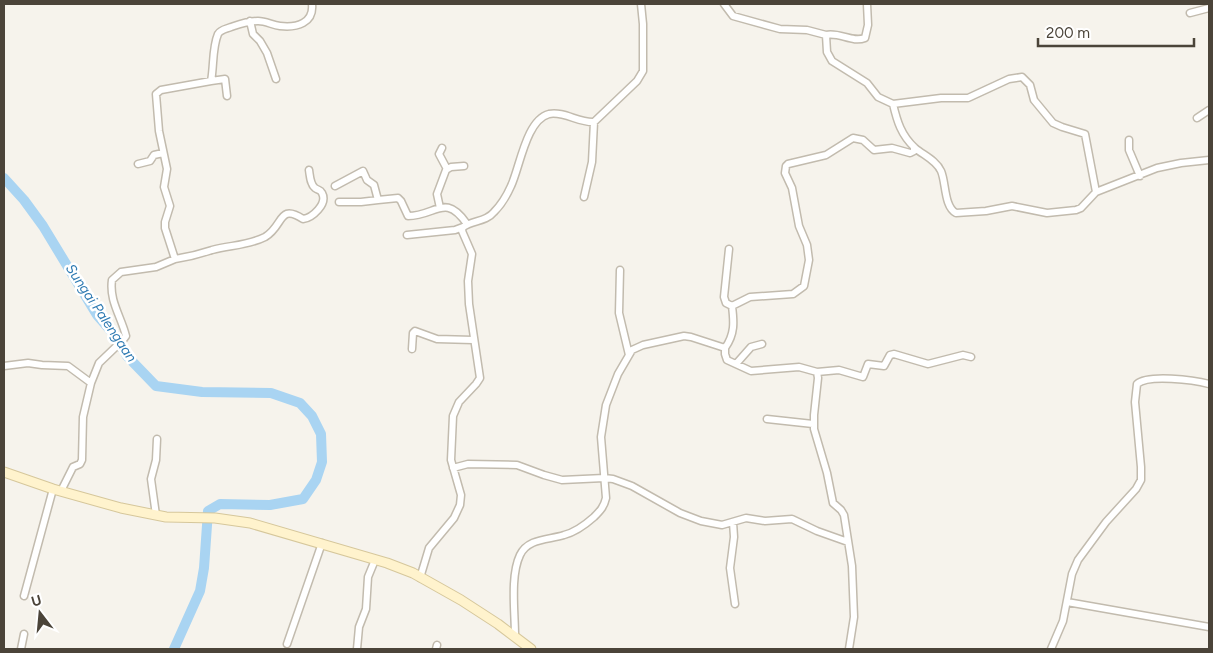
<svg xmlns="http://www.w3.org/2000/svg" width="1213" height="653" font-family="Figtree,sans-serif">
	<rect width="100%" height="100%" fill="#f6f3ec"/>
	<g fill="none" stroke-linecap="round" stroke-linejoin="round">
		<!-- river -->
		<path stroke="#a9d4f2" stroke-width="10" d="M4,178l20,22 19,26 54,89 20,23 10,18 29,30 46,6 69,1 29,10 12,13 9,18 1,28 -6,18 -13,19 -33,6 -50,-1 -12,7 -4,57 -4,23 -26,58"/>
		<defs>
			<path id="street" d="M724,4l9,12 47,13 27,1 19,5 1,17 5,9 35,22 11,14 15,7c4,17 8,31 22,44 8,7 21,12 26,23 5,11 3,36 15,42l30,-2 26,-5 35,7 29,-3 5,-2 15,-16 61,-24 24,-5 28,-3
				M1190,13l19,-5
				M250,21l3,13 7,7 7,12 9,26
				M826,35c14,-3 26,8 39,3l3,-13 -1,-21
				M211,81l14,-2 2,17
				M893,104l48,-6h27l41,-19 13,-2 8,8 4,15 19,23 9,4 23,7 11,58
				M1197,118l12,-8
				M1129,140v10l11,26
				M442,148l-3,6 8,15
				M138,164l12,-3 4,-6 9,-2
				M335,186l28,-15 4,9 7,5 4,15 20,-2 3,3 7,15c28,0 37,-24 59,8
				M584,197l8,-35 2,-40
				M339,202h22l17,-2
				M440,208l-3,-14 9,-24 5,-3 13,-1
				M407,235l48,-5 8,-3
				M729,249l-5,48 2,6 6,3
				M175,259c13,-2 25,-5 37,-9 18,-5 35,-4 53,-13 19,-11 13,-34 38,-18 9,-1 25,-15 19,-26 -2,-4 -3,-2 -7,-5 -5,-4 -5,-12 -6,-18
				M620,270l-1,43 10,42
				M725,348v6l2,6 24,11 48,-4 18,5 1,6 -4,37v14l13,44 6,30 8,7 3,5 8,51 2,51 -5,32
				M412,349l1,-16 2,-2 22,8 36,1
				M736,364l15,-17 11,-3
				M4,366l24,-3 14,2 26,1 23,17
				M817,372l22,-2 24,7 5,-13 16,2 6,-11 4,-1 34,10 35,-9 8,2
				M767,419l46,5
				M453,468l15,-4 49,1 27,10 18,5 42,-2 9,1 19,7 48,27 21,8 21,4 24,-7 19,3 27,-2 25,12 31,11
				M61,491l12,-24 7,-3 2,-4 1,-43 8,-34 8,-20 24,-23 3,-4c-5,-20 -17,-35 -14,-56l9,-8 35,-5 19,-8 -10,-31v-6l5,-16 -6,-19 3,-18 -8,-38 -3,-37 5,-4 50,-9c3,-15 1,-33 7,-47 3,-5 9,-5 13,-7 9,-3 17,-6 27,-6 8,0 14,4 22,5 17,2 34,-3 32,-22
				M156,515l-5,-36 5,-19 1,-21
				M733,522l1,15 -4,31 5,36
				M420,578l9,-30 25,-30 6,-13 1,-10 -10,-35 2,-44 6,-14 17,-18 4,-6 -11,-74 -1,-23 4,-27 -10,-23 1,-4c10,-7 23,-5 31,-15 7,-7 13,-17 17,-26 9,-19 15,-66 38,-72 15,-3 30,9 45,8l43,-41 6,-10v-47l-2,-20
				M24,596l29,-107
				M1067,602l142,25
				M515,636c0,-24 -5,-60 5,-81 8,-17 29,-15 44,-20 12,-3 21,-10 30,-18 6,-6 10,-10 12,-19l-5,-61 5,-32 12,-31 14,-24 11,-5 41,-9 7,1 34,11c10,-14 9,-26 7,-42l18,-9 43,-3 11,-8 5,-26 -2,-15 -8,-19 -7,-38 -7,-15 1,-7 2,-2 38,-9 27,-17 10,2 11,10 18,-2 18,5 4,-2v-4
				M287,644l35,-101
				M21,649l3,-15
				M357,649l2,-22 7,-18 2,-32 7,-17
				M436,649l1,-4
				M1051,649l12,-28 9,-47 6,-14 28,-38 30,-33 5,-9v-13l-6,-65 2,-18c11,-10 57,-4 72,0"/>
			<path id="secondary" d="M4,472l49,17 68,19 45,9 49,1 35,5 137,40 26,10 48,27 37,24 33,25"/>
		</defs>
		<!-- street casing -->
		<use href="#street" stroke="#c2bbae" stroke-width="9"/>
		<!-- secondary casing -->
		<use href="#secondary" stroke="#d6c79b" stroke-width="11"/>
		<!-- street -->
		<use href="#street" stroke="#fff" stroke-width="6"/>
		<!-- secondary -->
		<use href="#secondary" stroke="#fff3cd" stroke-width="9"/>
	</g>
	<g text-anchor="middle" dominant-baseline="central" stroke-width="5" stroke-linejoin="round" paint-order="stroke">
		<!-- water labels -->
		<g font-size="14" font-style="italic" fill="#2e7ab2" stroke="#fff">
			<text transform="translate(101 313) rotate(56)">Sungai Palengaan</text>
		</g>
	</g>
	<!-- border -->
	<rect width="1213" height="653" fill="none" stroke="#4b4439" stroke-width="10"/>
	<!-- north arrow -->
	<g transform="translate(40 613) rotate(344)" stroke="#ffffff" stroke-width="4" paint-order="stroke">
	<path d="M0-4L9 19L0 12L-9 19Z" fill="#4b4439"/>
	<text y="-8" font-size="14" font-weight="bold" text-anchor="middle" fill="#4b4439">U</text>
	</g>
	<!-- scale -->
	<path d="M1038 38v8h156v-8" fill="none" stroke="#4b4439" stroke-width="2.5"/>
	<text x="1046" y="38" font-size="15" fill="#4b4439" stroke="#ffffff" stroke-width="4" paint-order="stroke">200 m</text>
</svg>
